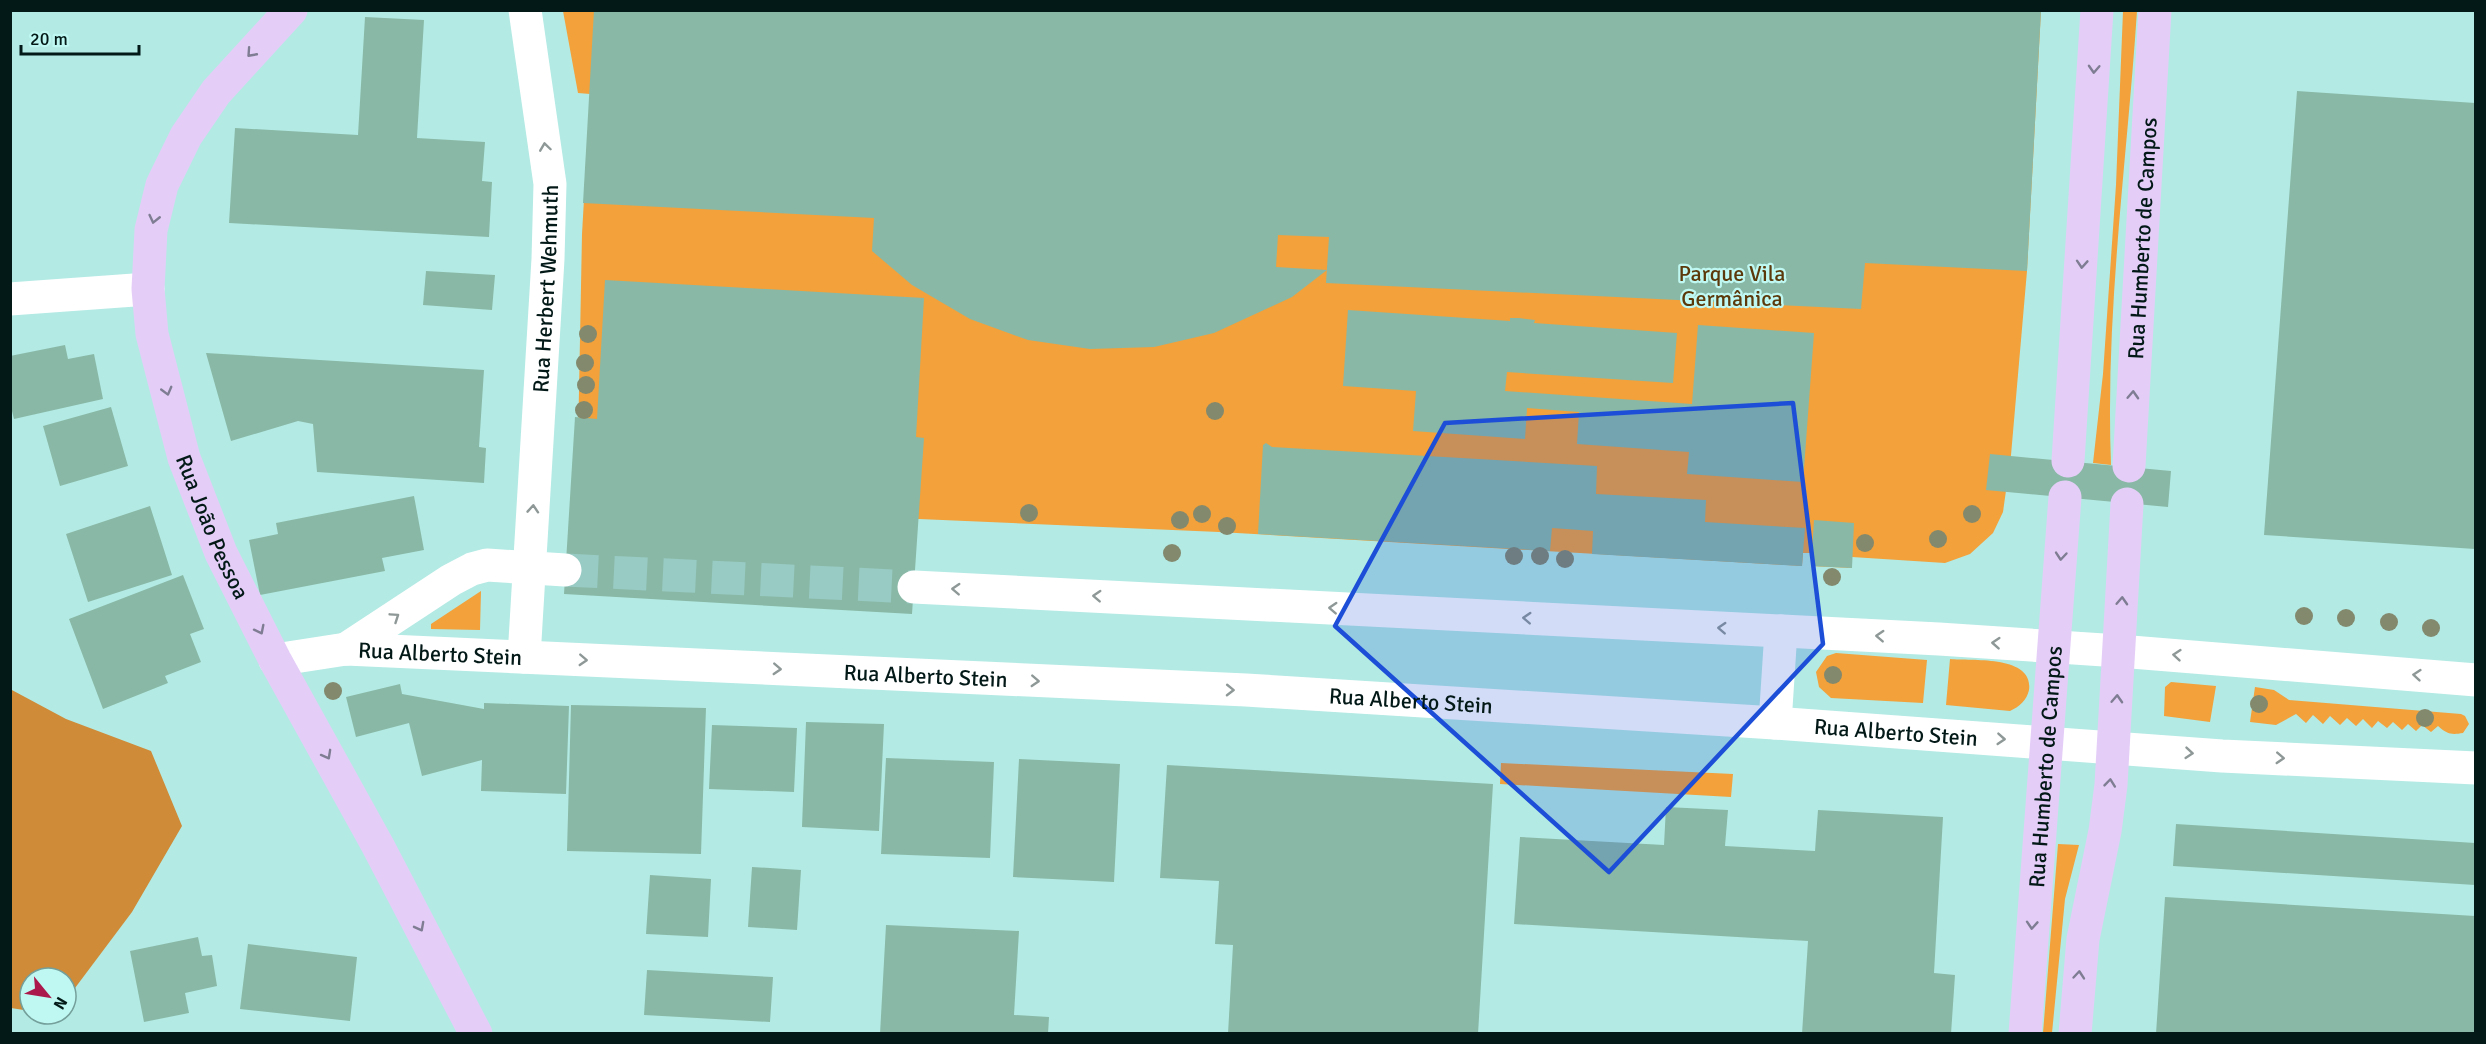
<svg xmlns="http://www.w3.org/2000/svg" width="2486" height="1044" font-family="Signika,sans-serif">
	<rect width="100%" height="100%" fill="#b3eae4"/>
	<!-- green -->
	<path fill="#f2a13b" d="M563,11h1478l-14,260 -16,184 -8,57 -10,21 -23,21 -25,9 -93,-6v11l-41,-2v-13h-8l-1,13 -583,-34 -580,-25 -61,-64 4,-209 8,-140 -12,-1z
		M2123,11h14c-10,151 -32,302 -26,454l-18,-2 10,-89 13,-189z
		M481,591l-1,39 -49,-1v-5z
		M1836,653l91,7 -4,43 -92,-5 -12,-11 -3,-15 11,-16z
		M1950,659c22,2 84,-4 79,31 -2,10 -10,17 -19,21l-64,-6z
		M2171,682l45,4 -6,36 -46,-6 1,-29z
		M2255,687l19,3 15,10 172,14 4,2 4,8 -6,9c-12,2 -16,1 -25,-7l-7,6 -9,-7 -6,6 -8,-7 -6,6 -9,-8 -6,6 -9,-7 -6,7 -9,-9 -7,7 -9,-8 -7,7 -10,-9 -7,8 -10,-9 -7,8 -10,-9 -20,11 -26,-3z
		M1501,763l232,11 -2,23 -231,-13z
		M2058,844l21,1 -14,54 -13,134h-9z"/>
	<!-- forest -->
	<path fill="#cf8b37" d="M10,689l56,30 85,32 31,75 -50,86 -66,88v-22h-36v33l-19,-3z"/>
	<!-- building -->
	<path fill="#89b9a6" d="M594,10h1447l-14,261 -162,-8 -4,46 -535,-26 3,-46 -51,-2 -2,32 51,3 -35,27 -78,36 -60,14 -64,2 -62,-9 -58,-21 -58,-34 -40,-34 2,-33 -291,-15z
		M365,17l59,3 -7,118 68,4 -3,39 10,1 -3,55 -260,-14 6,-95 123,7z
		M2297,91l178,12v446l-211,-14z
		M426,271l69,4 -3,35 -69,-5z
		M605,280l319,18 -8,139 8,1 -12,176 -348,-20 11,-177 22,2z
		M1348,310l162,11v-3h9l16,2 -1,3 143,10 -4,50 -166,-11 -2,19 187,13 6,-79 116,8 -11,149 -116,-8 2,-22 -112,-8 2,-32 -52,-4 -2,31 -112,-8 3,-40 -73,-5z
		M65,345l3,14 26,-5 9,45 -89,20 -4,-16v-47z
		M206,353l278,17 -5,77 7,1 -2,35 -167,-11 -4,-48 -15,-3 -67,20z
		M111,407l17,59 -68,20 -17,-60z
		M1266,443l6,4 325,19 -1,28 110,6 -1,22 100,6 -3,38 -210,-12 1,-23 -41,-3 -2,23 -292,-17 5,-89z
		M1990,454l181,17 -3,36 -182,-17z
		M414,496l10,54 -42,8 3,13 -125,24 -11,-55 29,-6 -2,-11z
		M150,506l22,69 -84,27 -22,-68z
		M1814,520l40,3 -2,45 -41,-2z
		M183,575l21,54 -14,5 11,28 -36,14 3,7 -65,26 -34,-90z
		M400,684l2,10 82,15v-6l85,3 -3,88 -85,-3 1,-31 -60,16 -13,-53 -53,14 -10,-40z
		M571,705l135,3 -5,146 -134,-3z
		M806,722l78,2 -5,107 -77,-4z
		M712,725l85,3 -3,64 -85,-3z
		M886,758l108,4 -4,96 -109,-4z
		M1019,759l101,5 -6,118 -101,-5z
		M1167,765l326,19 -15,250h-250l5,-89 -18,-1 4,-63 -59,-3z
		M1666,807l62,3 -3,36 90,5 3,-41 125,7 -9,156 21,2 -4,59h-149l6,-93 -294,-17 6,-87 144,8z
		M2176,824l299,19v42l-302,-19z
		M752,867l49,3 -4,60 -49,-3z
		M650,875l61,4 -3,58 -62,-3z
		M2165,897l310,19v118h-319z
		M886,925l133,6 -5,84 35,2 -1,17h-168z
		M198,937l4,19 10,-1 5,31 -32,7 4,20 -45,9 -14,-71z
		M248,944l109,13 -7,64 -110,-12z
		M647,970l126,7 -3,45 -126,-7z"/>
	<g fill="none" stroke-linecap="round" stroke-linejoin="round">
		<!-- minor-tunnel -->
		<path stroke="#99cbc5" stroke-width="33" stroke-dasharray="33 16" stroke-linecap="butt" d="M565,570l349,17"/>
		<!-- minor -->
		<g stroke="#fff" stroke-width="33">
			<path d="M10,299l138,-10"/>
			<path d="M914,587l1025,52 180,12 357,29"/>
			<path d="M346,649l105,-69 21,-11 15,-4 78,5"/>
			<path id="s1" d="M524,657l24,-398 2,-75 -25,-174"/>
			<path id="s2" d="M275,660l71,-11 900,41 529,33 447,33 254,12"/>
			<path d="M1775,723l6,-92"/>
		</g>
		<!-- major -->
		<g stroke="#e4cef8" stroke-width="33">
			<path id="s3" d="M291,10l-75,82 -30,44 -24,49 -11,45 -3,59 4,45 32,124 37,95 54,107 103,186 98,188"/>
			<path d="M2068,461l29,-451"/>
			<path id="s4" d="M2129,466l26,-456"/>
			<path id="s5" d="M2025,1034l40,-537"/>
			<path d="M2075,1034l8,-95 22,-108 6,-46 16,-281"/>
		</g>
	</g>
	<!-- trees -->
	<g fill="#83896d">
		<circle cx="588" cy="334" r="9"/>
		<circle cx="585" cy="363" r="9"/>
		<circle cx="586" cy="385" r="9"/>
		<circle cx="584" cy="410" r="9"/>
		<circle cx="1215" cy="411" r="9"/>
		<circle cx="1029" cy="513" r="9"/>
		<circle cx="1202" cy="514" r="9"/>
		<circle cx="1972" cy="514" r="9"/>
		<circle cx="1180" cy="520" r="9"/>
		<circle cx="1227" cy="526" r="9"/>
		<circle cx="1938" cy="539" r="9"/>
		<circle cx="1865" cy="543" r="9"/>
		<circle cx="1172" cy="553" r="9"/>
		<circle cx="1514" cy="556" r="9"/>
		<circle cx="1540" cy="556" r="9"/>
		<circle cx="1565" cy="559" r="9"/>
		<circle cx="1832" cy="577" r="9"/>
		<circle cx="2304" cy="616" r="9"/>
		<circle cx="2346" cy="618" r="9"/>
		<circle cx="2389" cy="622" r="9"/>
		<circle cx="2431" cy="628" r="9"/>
		<circle cx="1833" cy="675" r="9"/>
		<circle cx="333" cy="691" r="9"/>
		<circle cx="2259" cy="704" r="9"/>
		<circle cx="2425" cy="718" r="9"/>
	</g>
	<!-- one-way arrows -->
	<defs><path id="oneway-chevron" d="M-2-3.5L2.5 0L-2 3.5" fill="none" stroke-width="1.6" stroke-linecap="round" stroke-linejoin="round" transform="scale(1.5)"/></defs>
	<g stroke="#7f7d93">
		<use href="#oneway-chevron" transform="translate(251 53) rotate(132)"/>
		<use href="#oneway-chevron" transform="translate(2094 69) rotate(93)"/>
		<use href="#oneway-chevron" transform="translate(154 219) rotate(103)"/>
		<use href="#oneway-chevron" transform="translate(2082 264) rotate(94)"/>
		<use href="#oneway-chevron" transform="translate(167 391) rotate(75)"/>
		<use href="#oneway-chevron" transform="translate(2133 395) rotate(-87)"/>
		<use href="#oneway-chevron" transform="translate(2061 556) rotate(95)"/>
		<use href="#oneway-chevron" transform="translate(2122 601) rotate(-87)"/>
		<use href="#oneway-chevron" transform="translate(260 630) rotate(63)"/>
		<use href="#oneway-chevron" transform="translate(2117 699) rotate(-87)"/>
		<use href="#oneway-chevron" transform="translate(327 755) rotate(61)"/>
		<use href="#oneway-chevron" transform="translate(2110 783) rotate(-84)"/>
		<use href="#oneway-chevron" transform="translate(2032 925) rotate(94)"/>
		<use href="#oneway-chevron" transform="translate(420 927) rotate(62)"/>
		<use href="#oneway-chevron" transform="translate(2079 975) rotate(-85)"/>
	</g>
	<g stroke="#8e9897">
		<use href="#oneway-chevron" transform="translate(545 147) rotate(-98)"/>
		<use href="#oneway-chevron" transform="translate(533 509) rotate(-86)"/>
		<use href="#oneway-chevron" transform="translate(956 589) rotate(-177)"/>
		<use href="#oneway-chevron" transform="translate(1097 596) rotate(-177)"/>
		<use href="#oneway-chevron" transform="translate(1333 608) rotate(-177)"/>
		<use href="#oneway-chevron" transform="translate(395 617) rotate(-34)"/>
		<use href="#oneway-chevron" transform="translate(1527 618) rotate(-177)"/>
		<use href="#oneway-chevron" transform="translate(1722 628) rotate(-177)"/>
		<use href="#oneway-chevron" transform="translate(1880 636) rotate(-177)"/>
		<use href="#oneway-chevron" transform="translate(1996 643) rotate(-176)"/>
		<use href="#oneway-chevron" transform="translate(2177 655) rotate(-175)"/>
		<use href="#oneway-chevron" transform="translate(583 660) rotate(3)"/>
		<use href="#oneway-chevron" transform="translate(777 669) rotate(3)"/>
		<use href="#oneway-chevron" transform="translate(2417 675) rotate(-175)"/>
		<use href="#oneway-chevron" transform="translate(1035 681) rotate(3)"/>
		<use href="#oneway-chevron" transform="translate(1230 690) rotate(1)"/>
		<use href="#oneway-chevron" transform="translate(2001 739) rotate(4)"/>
		<use href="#oneway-chevron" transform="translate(2189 753) rotate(5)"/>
		<use href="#oneway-chevron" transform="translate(2280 758) rotate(3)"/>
	</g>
	<!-- marked area -->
	<path fill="#1d4ed8" fill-opacity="0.2" stroke="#1d4ed8" stroke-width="4.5" stroke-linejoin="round" d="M1793,403l30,241 -214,228 -274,-246 110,-203z"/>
	<g text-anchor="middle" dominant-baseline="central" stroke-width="4.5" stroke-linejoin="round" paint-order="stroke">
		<!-- street labels -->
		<g font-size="22" fill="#031917" stroke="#bff8f2">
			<text stroke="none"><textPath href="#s4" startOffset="228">Rua Humberto de Campos</textPath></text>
			<text stroke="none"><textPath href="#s1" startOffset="369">Rua Herbert Wehmuth</textPath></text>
			<text stroke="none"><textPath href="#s3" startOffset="572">Rua João Pessoa</textPath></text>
			<text stroke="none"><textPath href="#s2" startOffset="166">Rua Alberto Stein</textPath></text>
			<text stroke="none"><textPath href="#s2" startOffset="652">Rua Alberto Stein</textPath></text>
			<text stroke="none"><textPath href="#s2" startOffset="1138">Rua Alberto Stein</textPath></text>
			<text stroke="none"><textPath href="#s2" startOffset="1624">Rua Alberto Stein</textPath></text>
			<text stroke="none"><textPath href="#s5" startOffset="268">Rua Humberto de Campos</textPath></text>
		</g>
		<!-- park labels -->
		<g font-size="22" fill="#5c390b" stroke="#bff8f2">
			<text x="1732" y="273">Parque Vila<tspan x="1732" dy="25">Germânica</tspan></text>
		</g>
	</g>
	<!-- border -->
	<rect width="2486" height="1044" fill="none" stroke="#031917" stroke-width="24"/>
	<!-- north arrow -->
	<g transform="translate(48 996) rotate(120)"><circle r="28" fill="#bff8f2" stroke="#749f9a" stroke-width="1.5"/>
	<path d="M0-4.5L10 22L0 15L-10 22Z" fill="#ab184b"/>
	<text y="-9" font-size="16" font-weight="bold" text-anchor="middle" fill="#031917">N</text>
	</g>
	<!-- scale -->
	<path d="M21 45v9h118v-9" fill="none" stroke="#031917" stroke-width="3"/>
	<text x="30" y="45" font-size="18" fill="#031917" stroke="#bff8f2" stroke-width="4.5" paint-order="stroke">20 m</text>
</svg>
